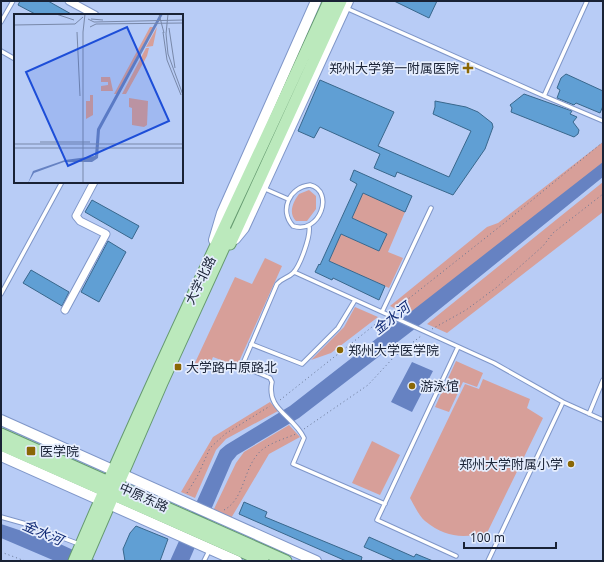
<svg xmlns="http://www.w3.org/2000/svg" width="604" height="562" font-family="'Noto Sans','Noto Sans SC',sans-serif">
	<rect width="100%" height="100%" fill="#b8ccf6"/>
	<!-- green -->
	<path fill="#d79f99" d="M603,142v21l-194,152 -19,-9 97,-79 11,-4z
		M603,182v30l-156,121 -20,-9z
		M309,190l7,6v13l-9,12h-11c-8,-8 -3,-19 3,-27z
		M363,193l42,19 -17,40 15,6 -14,30 -60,-27 12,-27 38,17 8,-17 -35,-16z
		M265,258l17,8 -45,100 -24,-9 -7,16 -13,-6 42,-90 17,7z
		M355,307l23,10 -47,36 -20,7 33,-33z
		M456,361l27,12 -6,14 -14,-5 -14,30 -14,-5z
		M483,379l47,20 -3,9 16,10 -56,115c-25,5 -41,5 -62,-12 -6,-5 -11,-16 -15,-23l55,-114 14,5z
		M270,402l8,9 -52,28 -10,11 -21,48 -14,-6 32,-55z
		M289,425l11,12 -31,17 -39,66 -17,-9 23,-48 8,-11z
		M372,441l28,14 -20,40 -28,-12z"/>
	<!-- water -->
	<path fill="#6682c2" d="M603,162v15l-178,144 -126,97 -62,37 -5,6 -43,100h-19l45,-100 5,-11 6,-5 64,-39z
		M412,362l21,9 -21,41 -21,-10z
		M1,524l57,19 39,18h-42l-54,-23z"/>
	<!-- building -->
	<path fill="#609fd4" stroke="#39678c" d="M20,1h28l25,14h-36l-19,-10z
		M394,1h43l-8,17z
		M566,74l37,17v15l-3,7 -24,-10 -2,2 -17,-7 3,-8 -3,-2 4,-10z
		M320,80l74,32 -16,34 71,31 22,-46 -38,-17 2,-7v-6l31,6 12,5 14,11 1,4 -8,22 -32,46 -56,-23 -2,5 -21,-9 6,-14 -60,-27 -6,11 -16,-7z
		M524,94l48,17 -2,3 7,3 -4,5 6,8 -1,4 -4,3 -63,-25 1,-4 -2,-3z
		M354,170l58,26 -7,16 -42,-19 -11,25 35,16 -8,17 -38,-17 -12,27 56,25 -6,14 -46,-22 -1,2 -17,-8 4,-8 1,1 37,-81 -7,-4z
		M92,200l47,26 -7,13 -47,-27z
		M108,241l18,11 -27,50 -18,-10z
		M31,270l38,22 -7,14 -39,-23z
		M244,502l23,10 -2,5 97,40 -1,4h-15l-107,-47z
		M136,526l32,13 -8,22h-35l-2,-12 7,-16z
		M369,537l45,20 2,-3 17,7h-37l-32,-14z"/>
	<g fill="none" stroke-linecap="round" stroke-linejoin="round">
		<defs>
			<path id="lane" d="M346,8l198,88 43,-95
				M1,22l12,-21
				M1,51l14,8
				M544,96l59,25
				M310,185c25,6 10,50 -17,41 -14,-15 -4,-39 17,-41z
				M263,188l25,11
				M309,226c2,10 -9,40 -16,47 -5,5 -11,5 -16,11l-35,82 28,12 2,4c-6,28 21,33 32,56l-11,26 92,40
				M294,272l200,91 69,39 40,18
				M1,294l61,-112
				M382,312l49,-104
				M251,344l51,20 36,-36 17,-28
				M589,414l14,-34
				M1,517l25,7 53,20
				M456,556l-79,-36 81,-173
				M204,561l6,-12
				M488,561l75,-159"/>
			<path id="street" d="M69,1l26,14
				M65,310l41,-76 -26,-13 -4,-5 18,-34"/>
			<path id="secondary" d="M235,239l9,-11 104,-227
				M214,240l8,-27 94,-212
				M1,420l315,141
				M1,456l236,105"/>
			<path id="primary" d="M230,244l111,-243
				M1,434l285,127
				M1,445l262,116
				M74,561c80,-189 170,-373 255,-560
				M85,561l77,-178 68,-149"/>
		</defs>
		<!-- lane casing -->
		<use href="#lane" stroke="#7f96c8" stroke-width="5.5"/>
		<!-- street casing -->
		<use href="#street" stroke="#7f96c8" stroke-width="9"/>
		<!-- secondary casing -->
		<use href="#secondary" stroke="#7f96c8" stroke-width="12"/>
		<!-- primary casing -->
		<use href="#primary" stroke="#659a70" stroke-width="13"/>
		<!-- path -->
		<path stroke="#657492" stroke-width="1" stroke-dasharray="1 3" stroke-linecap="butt" d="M393,311l110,-87 100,-82
			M432,329l34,-19 31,-23 46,-41 10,-13 50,-39
			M280,400l102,-81
			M304,429l64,-44 26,-28 27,-21
			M187,493l11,-18 12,-27 15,-14 45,-28
			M224,510c20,-11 19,-38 33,-55 8,-11 27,-16 39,-21
			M1,552l24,9"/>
		<!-- lane -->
		<use href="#lane" stroke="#fff" stroke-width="3.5"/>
		<!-- street -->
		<use href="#street" stroke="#fff" stroke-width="7"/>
		<!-- secondary -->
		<use href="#secondary" stroke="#fff" stroke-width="10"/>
		<!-- primary -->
		<use href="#primary" stroke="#bbe9bc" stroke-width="11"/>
	</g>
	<!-- markers -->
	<g fill="#8a6705" stroke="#e5edfd" stroke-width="1.5">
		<path d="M466 62h4v4h4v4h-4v4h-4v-4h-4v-4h4z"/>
		<circle cx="340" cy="350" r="4"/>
		<rect x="174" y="363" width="8" height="8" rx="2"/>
		<circle cx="412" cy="386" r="4"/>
		<rect x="26" y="446" width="10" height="10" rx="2"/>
		<circle cx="571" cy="464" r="4"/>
	</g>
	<g text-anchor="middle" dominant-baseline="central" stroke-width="3.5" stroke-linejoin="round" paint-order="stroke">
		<!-- poi labels -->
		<g font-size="13" fill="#192235" stroke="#e5edfd" text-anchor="start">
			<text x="459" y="68" text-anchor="end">郑州大学第一附属医院</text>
			<text x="348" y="350">郑州大学医学院</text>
			<text x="186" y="367">大学路中原路北</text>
			<text x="420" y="386">游泳馆</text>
			<text x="40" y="451">医学院</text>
			<text x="563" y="464" text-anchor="end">郑州大学附属小学</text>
		</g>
		<!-- street labels -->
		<g font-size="13" fill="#192235" stroke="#e5edfd">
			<text transform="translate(200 280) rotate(-64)">大学北路</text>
			<text transform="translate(144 497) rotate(24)">中原东路</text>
		</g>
		<!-- water labels -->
		<g font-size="14" font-style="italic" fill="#102a75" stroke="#e5edfd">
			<text transform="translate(391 318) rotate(-38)">金水河</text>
			<text transform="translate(43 532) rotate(24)">金水河</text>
		</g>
	</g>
	<!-- overview -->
	<g transform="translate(14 14)">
		<rect width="169" height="169" fill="#b8ccf6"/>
		<path d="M136,13h4l-36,67h-4zM143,13l-4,19 -7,1zM132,34h3l-2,8 -21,38h-4zM87,63h9l3,14h-12v-5l7,-1v-3h-7zM76,81h3v20l-7,4v-18h4zM115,84l19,3 -1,24 -3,2 -12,-2v-17l-3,-1z" fill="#d79f99"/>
		<path d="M146,0h3l-63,116 -2,28 -6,4h-28l-30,11 -6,10 5,-12 32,-11 30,-4 2,-27z" fill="#6682c2"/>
		<path fill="none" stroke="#7888a9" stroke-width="1" d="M42,0l18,6M145,0l5,19M154,0l-2,20 2,20 15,41M74,5l6,3 89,-2M77,5l12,1M0,11l61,-1 8,-7M76,13l6,-3 87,-1M155,14l6,40M63,18l3,64M149,18l4,28 14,35M26,128h50M0,130h169M0,134h169M69,169v-151l2,-18"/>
		<path fill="#1d4ed8" fill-opacity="0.15" stroke="#1d4ed8" stroke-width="2" d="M113,13l42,94 -101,45 -42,-94z"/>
		<rect width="169" height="169" fill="none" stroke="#192235" stroke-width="2"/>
	</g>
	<!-- border -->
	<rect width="604" height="562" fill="none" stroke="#192235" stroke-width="4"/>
	<!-- scale -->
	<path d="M464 542v6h92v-6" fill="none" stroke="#192235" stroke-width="2"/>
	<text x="470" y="542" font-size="12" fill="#192235" stroke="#e5edfd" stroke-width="3" paint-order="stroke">100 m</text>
</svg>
